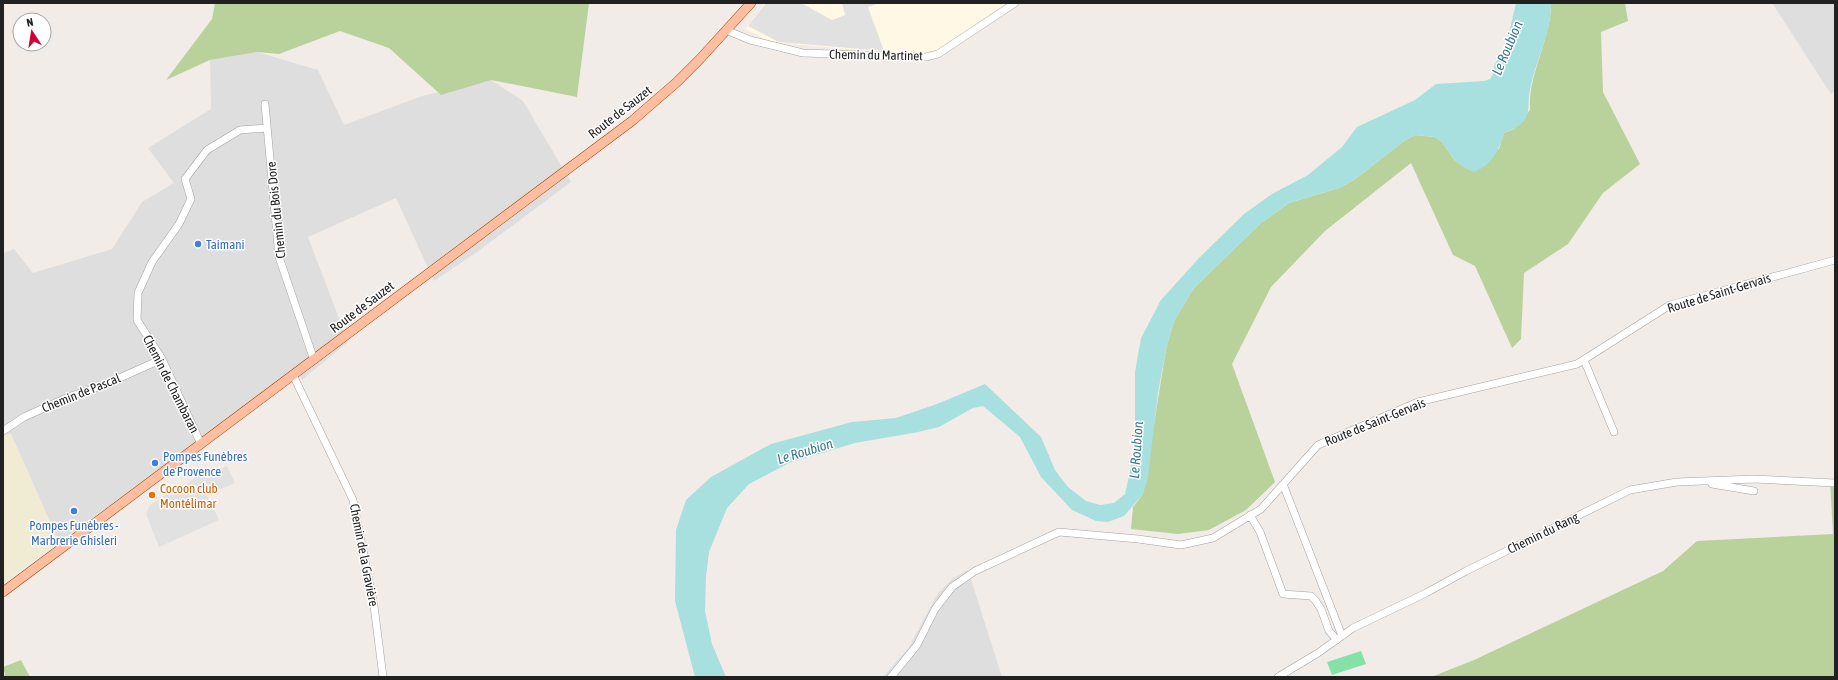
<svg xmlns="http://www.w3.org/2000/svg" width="1838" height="680" font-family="'Asap Condensed',sans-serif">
	<rect width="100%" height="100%" fill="#f2ece8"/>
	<!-- residential -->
	<path fill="#dfdede" d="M1772,3h63v88l-4,3z
		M257,52l61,18 26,55 78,-29 69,-16 32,21 48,81 -94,70 -43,29 -38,-83 -88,39 40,105 -46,38 -8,-12 -97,75 -138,99 -48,-108 -8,1v-182l11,-4 19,24 79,-24 30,-47 32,-19 -26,-35 63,-39 -1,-49z
		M968,570l34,107h-119l26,-30 29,-54 14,-14z"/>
	<!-- education -->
	<path fill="#fff8e4" d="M765,3h251l-83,54 -161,-15 -27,-13z"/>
	<!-- farmland -->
	<path fill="#f0ebd3" d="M11,434l48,108 -56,41v-148z"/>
	<!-- forest -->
	<path fill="#b9d29b" d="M215,3h374l-12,94 -86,-17 -50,15 -52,-47 -49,-17 -61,23 -22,-2 -47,8 -44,20 46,-61z
		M1551,3h74l3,18 -27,11 2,60 37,72 -37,29 -35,51 -44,29 -3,66 -9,9 -37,-82 -22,-11 -42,-92 -86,68 -54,56 -39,77 43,118 -29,28 -37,20 -31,4 -47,-5 2,-22 10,-13 23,-145 8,-28 20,-33 67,-65 28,-20 50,-15 15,-8 50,-39 11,-6 20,2 7,5 13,19 44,-12 5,-16 10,-4 16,-19c-2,-37 21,-70 21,-107z
		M1830,480h5v197h-404l43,-17 189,-89 34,-30 136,-7z
		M21,660l9,17h-27l2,-2 -2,-8z"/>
	<!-- pitch -->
	<path fill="#84e2a6" d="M1361,651l5,13 -34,11 -5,-13z"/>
	<!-- parking -->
	<path fill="#e1e1e1" d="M766,3h35l31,17 13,-5 -3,-12h38l-12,4 16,44 -105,-9 -31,-16z
		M227,466l8,17 -28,12 12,25 -60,27 -13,-33 4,-9 17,-11 2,2 41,-29 4,5z"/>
	<!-- water -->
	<path fill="#a7e0df" d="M1516,3h35c0,34 -18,61 -22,93 -1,10 1,18 -6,26 -5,6 -13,8 -19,11 -5,18 -12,32 -30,39l-9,-4 -10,-7 -13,-19 -7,-5 -20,-2 -11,6 -50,39 -15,8 -50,15 -28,20 -67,65 -20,33 -8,28 -8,44 -10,84 -5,17 -19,22 -16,6 -12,-1 -24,-11 -31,-33 -21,-40 -37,-31 -10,2 -34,19 -21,5 -63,11 -66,20 -40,21 -22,24 -18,44 -3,25 -1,34 7,33 14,33h-31l-20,-76 1,-71 10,-30 25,-23 60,-33 81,-22 44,-4 41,-14 48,-20 56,53 14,33 13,17 18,14 14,4 14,-2 11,-9 10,-45v-77l6,-34 20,-38 38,-42 45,-44 28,-20 36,-19 34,-28 15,-20 58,-27 21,-16 48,-3 6,-2 3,-5 1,-8 13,-24z"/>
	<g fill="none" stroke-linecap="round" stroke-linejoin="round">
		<defs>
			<path id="minor" d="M726,30l24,10 53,13 123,4 12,-3 77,-51
				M265,104l14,153 35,103
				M1584,360l30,72
				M293,375l60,125 21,106 9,71
				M3,431l21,-14 47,-21 33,-11 58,-26
				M201,444l-39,-85 -25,-39 1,-27 14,-31 27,-38 12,-25 -6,-20 22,-29 33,-20 27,-2
				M1283,484l59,152
				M1712,484l42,7
				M1250,515l10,17 23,62 28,2 4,4 6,9 8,22 8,9
				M891,677l26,-32 18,-36 17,-22 23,-16 84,-39 79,7 43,6 32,-7 48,-29 57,-64 100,-43 159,-38 93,-59 165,-45
				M1278,677l40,-24 35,-25 73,-35 40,-22 164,-81 47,-8 77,-3 81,4"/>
			<path id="major" d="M3,592l629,-471 45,-39 23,-23 51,-56"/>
		</defs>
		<!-- minor casing -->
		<use href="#minor" stroke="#a2a2a2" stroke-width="8"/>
		<!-- major casing -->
		<use href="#major" stroke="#9f4200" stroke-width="10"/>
		<!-- minor -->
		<use href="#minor" stroke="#fff" stroke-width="7"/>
		<!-- major -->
		<use href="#major" stroke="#ffbea0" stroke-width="9"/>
	</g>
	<!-- markers -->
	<g fill="#3f7fe0" stroke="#fff" stroke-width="1.5">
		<circle cx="198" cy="244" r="4"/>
		<circle cx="155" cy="463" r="4"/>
		<circle cx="74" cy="511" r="4"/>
	</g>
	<circle fill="#e8710a" stroke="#fff" stroke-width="1.5" cx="152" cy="495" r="4"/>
	<g text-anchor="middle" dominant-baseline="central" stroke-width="3" stroke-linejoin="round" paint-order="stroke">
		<!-- street labels -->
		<g font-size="13" fill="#212121" stroke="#fff">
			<text transform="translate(876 55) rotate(1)">Chemin du Martinet</text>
			<text transform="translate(620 112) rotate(-38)">Route de Sauzet</text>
			<text transform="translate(276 210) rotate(-96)">Chemin du Bois Dore</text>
			<text transform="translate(1719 293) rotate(-17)">Route de Saint-Gervais</text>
			<text transform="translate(362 307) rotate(-37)">Route de Sauzet</text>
			<text transform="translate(171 384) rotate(63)">Chemin de Chambaran</text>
			<text transform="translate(81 393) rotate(-22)">Chemin de Pascal</text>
			<text transform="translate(1375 422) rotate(-22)">Route de Saint-Gervais</text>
			<text transform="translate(1543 533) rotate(-26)">Chemin du Rang</text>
			<text transform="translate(364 555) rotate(79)">Chemin de la Gravière</text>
		</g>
		<!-- shop labels -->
		<g font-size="13" fill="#366cbe" stroke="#fff" text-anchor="start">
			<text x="206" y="244">Taimani</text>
			<text x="163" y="456">Pompes Funèbres<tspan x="163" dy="15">de Provence</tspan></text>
			<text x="74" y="525" text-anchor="middle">Pompes Funèbres -<tspan x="74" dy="15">Marbrerie Ghisleri</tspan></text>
		</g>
		<!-- food labels -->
		<g font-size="13" fill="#c56008" stroke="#fff" text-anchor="start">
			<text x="160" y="488">Cocoon club<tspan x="160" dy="15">Montélimar</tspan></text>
		</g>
		<!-- water labels -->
		<g font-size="14" font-style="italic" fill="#3b788c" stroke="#fff">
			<text transform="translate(1507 48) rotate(-67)">Le Roubion</text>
			<text transform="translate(1136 450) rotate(-86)">Le Roubion</text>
			<text transform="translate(805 451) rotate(-17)">Le Roubion</text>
		</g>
	</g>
	<!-- border -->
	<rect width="1838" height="680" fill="none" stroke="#212121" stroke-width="8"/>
	<!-- north arrow -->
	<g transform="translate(32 32) rotate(348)"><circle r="19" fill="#ffffff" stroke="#a6a6a6"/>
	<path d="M0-3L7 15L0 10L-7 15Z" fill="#d30035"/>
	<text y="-6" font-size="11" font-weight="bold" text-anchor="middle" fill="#212121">N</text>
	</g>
</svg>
